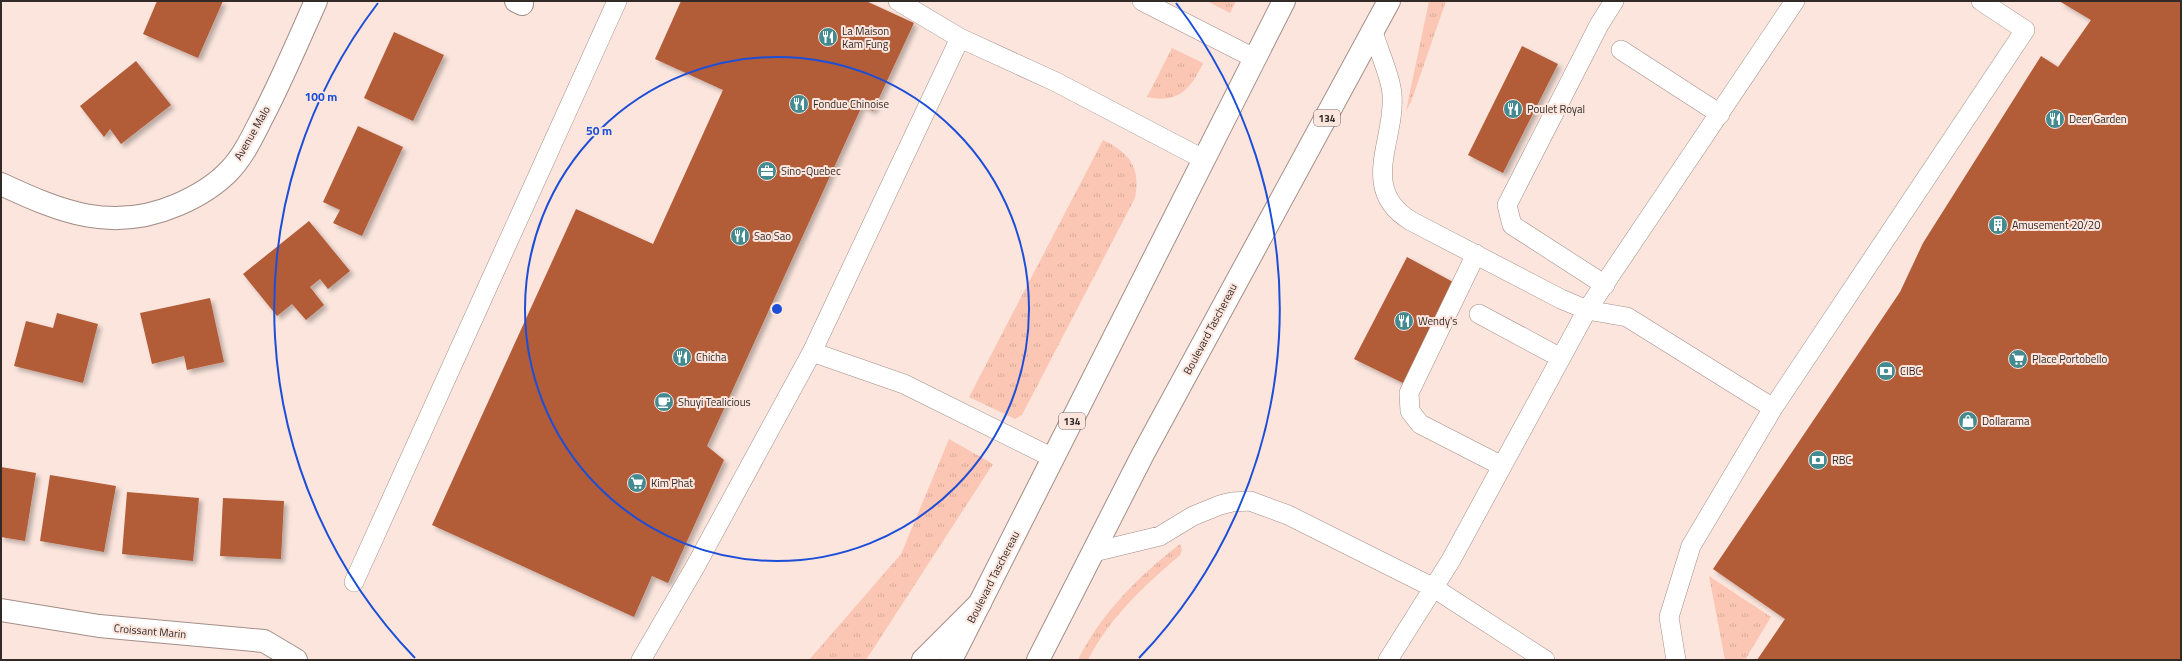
<svg xmlns="http://www.w3.org/2000/svg" width="2182" height="661" font-family="'Titillium Web',sans-serif">
	<defs>
		<pattern id="grass-tufts" width="24" height="20" patternUnits="userSpaceOnUse"><rect width="24" height="20" fill="#fbc7b4"/><path d="M3 7l-1-3M5 7V3M7 7l1-3M15 17l-1-3M17 17v-4M19 17l1-3" fill="none" stroke="#d8ab9b"/></pattern>
		<filter id="shadow"><feDropShadow dx="3.5" dy="3.5" stdDeviation="2" flood-color="#0004"/></filter>
	</defs>
	<rect width="100%" height="100%" fill="#fbe5dd"/>
	<!-- grass -->
	<path fill="url(#grass-tufts)" d="M1207,1h29l-6,12z
		M1429,1h17l-35,101 -5,9z
		M1172,48l31,15c-12,26 -25,41 -56,34z
		M1103,140c27,13 38,28 32,58l-113,217 -7,4 -46,-22z
		M949,439l44,25 -127,196h-57l92,-106z
		M1180,544l2,6 -2,5c-36,31 -70,62 -92,105h-10c23,-47 61,-84 102,-116z
		M1709,576l62,41 -26,43h-20z"/>
	<!-- building -->
	<path fill="#b35b38" filter="url(#shadow)" d="M157,1h66l-25,57 -55,-24z
		M681,1h185l48,22 -41,88 -11,-5 -155,340 17,14 -56,123 -16,-7 -18,41 -202,-92 144,-316 77,35 70,-154 -68,-31z
		M2059,1h122v659h-424l28,-41 -72,-50 187,-277 23,-49 118,-187 17,11 33,-47z
		M394,32l50,23 -31,66 -49,-23z
		M1522,46l36,18 -55,109 -35,-18z
		M136,61l35,44 -50,39 -11,-15 -6,8 -24,-31z
		M358,126l45,21 -41,89 -29,-13 7,-13 -17,-8z
		M309,221l41,50 -22,18 -8,-10 -10,8 14,18 -18,15 -14,-16 -15,12 -34,-42z
		M1407,257l46,25 -50,101 -49,-24z
		M210,298l14,64 -37,8 -3,-14 -32,8 -12,-51z
		M57,313l41,11 -15,59 -69,-17 12,-45 27,7z
		M1,467l35,6 -11,68 -24,-4z
		M50,475l66,11 -12,66 -64,-11z
		M127,492l72,6 -6,63 -71,-7z
		M223,498l61,3 -3,58 -61,-3z"/>
	<g fill="none" stroke-linecap="round" stroke-linejoin="round">
		<defs>
			<path id="lane" d="M898,1l62,37
				M1142,1l112,57
				M1373,32c5,17 18,45 19,62 4,46 -34,95 19,127l150,78 26,11 40,7 146,91
				M1621,50l99,64
				M1476,254l-67,139 1,18 10,13 82,42
				M1605,285l-93,-60 -5,-20 92,-180 15,-24
				M1479,314l82,44
				M1053,458l-149,-74 -92,-32 148,-314 96,44 147,77
				M1094,552l66,-16 33,-20 27,-11 12,-3 18,-1 38,14 146,73 111,72
				M354,582l263,-581
				M641,660l54,-93 117,-215
				M1388,660l63,-100 136,-250 208,-309
				M1676,660l-7,-43 22,-71 82,-138 252,-378 -44,-29"/>
			<path id="street" d="M516,1l6,3
				M1,184c60,28 111,49 176,21 19,-8 38,-19 53,-35 15,-16 24,-37 34,-56 19,-37 35,-75 52,-113
				M1,610l98,16 165,15 32,19"/>
			<path id="primary" d="M951,660l333,-659
				M1038,660l105,-206 246,-453"/>
			<path id="highway" d="M923,660l57,-57"/>
		</defs>
		<!-- lane casing -->
		<use href="#lane" stroke="#a38e87" stroke-width="20"/>
		<!-- street casing -->
		<use href="#street" stroke="#a38e87" stroke-width="24"/>
		<!-- primary casing -->
		<use href="#primary" stroke="#a38e87" stroke-width="24"/>
		<!-- highway casing -->
		<use href="#highway" stroke="#a38e87" stroke-width="24"/>
		<!-- lane -->
		<use href="#lane" stroke="#fff" stroke-width="19"/>
		<!-- street -->
		<use href="#street" stroke="#fff" stroke-width="22"/>
		<!-- primary -->
		<use href="#primary" stroke="#fff" stroke-width="22"/>
		<!-- highway -->
		<use href="#highway" stroke="#fff" stroke-width="22"/>
	</g>
	<!-- distance rings -->
	<g fill="none" stroke="#1d4ed8" stroke-width="2">
		<circle cx="777" cy="309" r="252"/>
		<path d="M415 658A503 503 0 0 1 378 3M1176 3A503 503 0 0 1 1139 658"/>
	</g>
	<!-- icons -->
	<defs>
		<symbol id="restaurant-disc" viewBox="-11 -11 22 22"><circle r="9.5" fill="#448b91" stroke="#fbe5dd"/><path d="M-5-6h1v4h1v-4h1v4h1v-4h1v5L-1.5 .5V6h-2V.5L-5-1ZM5-6V6H3V1.5H1.5Q1.5-4 5-6Z" fill="#fff"/></symbol>
		<symbol id="office-disc" viewBox="-11 -11 22 22"><circle r="9.5" fill="#448b91" stroke="#fbe5dd"/><path d="M-6-3h4V-5.5h4V-3h4V5H-6ZM-1-4.5V-3h2v-1.5ZM-6 0V1H6V0Z" fill="#fff"/></symbol>
		<symbol id="building-disc" viewBox="-11 -11 22 22"><circle r="9.5" fill="#448b91" stroke="#fbe5dd"/><path d="M-4-6H4V6H1V3H-1V6H-4ZM-2.5-4.3h1.7v1.8h-1.7ZM.8-4.3h1.7v1.8H.8ZM-2.5-1h1.7V.8h-1.7ZM.8-1h1.7V.8H.8Z" fill="#fff"/></symbol>
		<symbol id="supermarket-disc" viewBox="-11 -11 22 22"><circle r="9.5" fill="#448b91" stroke="#fbe5dd"/><path d="M-6-5.5h2.5l.6 2H6L4.5 2H-2.5L-4.4-4H-6ZM-1.5 3.2a1.3 1.3 0 1 0 .1 0ZM3 3.2a1.3 1.3 0 1 0 .1 0Z" fill="#fff"/></symbol>
		<symbol id="bank-disc" viewBox="-11 -11 22 22"><circle r="9.5" fill="#448b91" stroke="#fbe5dd"/><path d="M-6-4H6V4H-6ZM0-2.3a2.3 2.3 0 1 0 0 4.6a2.3 2.3 0 1 0 0-4.6Z" fill="#fff"/></symbol>
		<symbol id="cafe-disc" viewBox="-11 -11 22 22"><circle r="9.5" fill="#448b91" stroke="#fbe5dd"/><path d="M-5.5-4.5H6V0H3Q3 3.5 0 3.5H-2.5Q-5.5 3.5-5.5 0ZM3-3.2v2h1.7v-2ZM-6 4.5H4V6H-6Z" fill="#fff"/></symbol>
		<symbol id="shop-disc" viewBox="-11 -11 22 22"><circle r="9.5" fill="#448b91" stroke="#fbe5dd"/><path d="M-5-2.5h2.3a2.7 3.5 0 0 1 5.4 0H5L5.5 6h-11ZM-1.5-2.5h3a1.5 2.3 0 0 0-3 0Z" fill="#fff"/></symbol>
	</defs>
	<g fill-rule="evenodd">
		<use href="#restaurant-disc" x="817" y="26" width="22" height="22"/>
		<use href="#restaurant-disc" x="788" y="93" width="22" height="22"/>
		<use href="#restaurant-disc" x="1502" y="98" width="22" height="22"/>
		<use href="#restaurant-disc" x="2044" y="108" width="22" height="22"/>
		<use href="#office-disc" x="756" y="160" width="22" height="22"/>
		<use href="#building-disc" x="1987" y="214" width="22" height="22"/>
		<use href="#restaurant-disc" x="729" y="225" width="22" height="22"/>
		<use href="#restaurant-disc" x="1393" y="310" width="22" height="22"/>
		<use href="#restaurant-disc" x="671" y="346" width="22" height="22"/>
		<use href="#supermarket-disc" x="2007" y="348" width="22" height="22"/>
		<use href="#bank-disc" x="1875" y="360" width="22" height="22"/>
		<use href="#cafe-disc" x="653" y="391" width="22" height="22"/>
		<use href="#shop-disc" x="1957" y="410" width="22" height="22"/>
		<use href="#bank-disc" x="1807" y="449" width="22" height="22"/>
		<use href="#supermarket-disc" x="626" y="472" width="22" height="22"/>
	</g>
	<g text-anchor="middle" dominant-baseline="central" stroke-width="4" stroke-linejoin="round" paint-order="stroke">
		<!-- shield labels -->
		<g fill="#fbe5dd" stroke="#6e625e" stroke-width="1">
			<rect x="1314" y="110" width="26" height="16" rx="3"/>
			<rect x="1059" y="413" width="26" height="16" rx="3"/>
		</g>
		<g font-size="10" font-weight="bold" fill="#322a27">
			<text x="1327" y="118">134</text>
			<text x="1072" y="421">134</text>
		</g>
		<!-- poi labels -->
		<g font-size="11" fill="#322a27" stroke="#fbe5dd" text-anchor="start">
			<text x="842" y="31">La Maison<tspan x="842" dy="13">Kam Fung</tspan></text>
			<text x="813" y="104">Fondue Chinoise</text>
			<text x="1527" y="109">Poulet Royal</text>
			<text x="2069" y="119">Deer Garden</text>
			<text x="781" y="171">Sino-Quebec</text>
			<text x="2012" y="225">Amusement 20/20</text>
			<text x="754" y="236">Sao Sao</text>
			<text x="1418" y="321">Wendy's</text>
			<text x="696" y="357">Chicha</text>
			<text x="2032" y="359">Place Portobello</text>
			<text x="1900" y="371">CIBC</text>
			<text x="678" y="402">Shuyi Tealicious</text>
			<text x="1982" y="421">Dollarama</text>
			<text x="1832" y="460">RBC</text>
			<text x="651" y="483">Kim Phat</text>
		</g>
		<!-- street labels -->
		<g font-size="11" fill="#322a27" stroke="#fbe5dd">
			<text transform="translate(252 133) rotate(-60)">Avenue Malo</text>
			<text transform="translate(1210 329) rotate(-62)">Boulevard Taschereau</text>
			<text transform="translate(993 577) rotate(-63)">Boulevard Taschereau</text>
			<text transform="translate(150 631) rotate(5)">Croissant Marin</text>
		</g>
	</g>
	<circle cx="777" cy="309" r="6" fill="#1d4ed8" stroke="#fbe5dd" stroke-width="2"/>
	<g font-size="12" text-anchor="middle" font-weight="bold" fill="#1d4ed8" stroke="#fbe5dd" stroke-width="4" stroke-linejoin="round" paint-order="stroke">
		<text x="321" y="101">100 m</text>
		<text x="599" y="135">50 m</text>
	</g>
	<!-- border -->
	<rect width="2182" height="661" fill="none" stroke="#322a27" stroke-width="4"/>
</svg>
